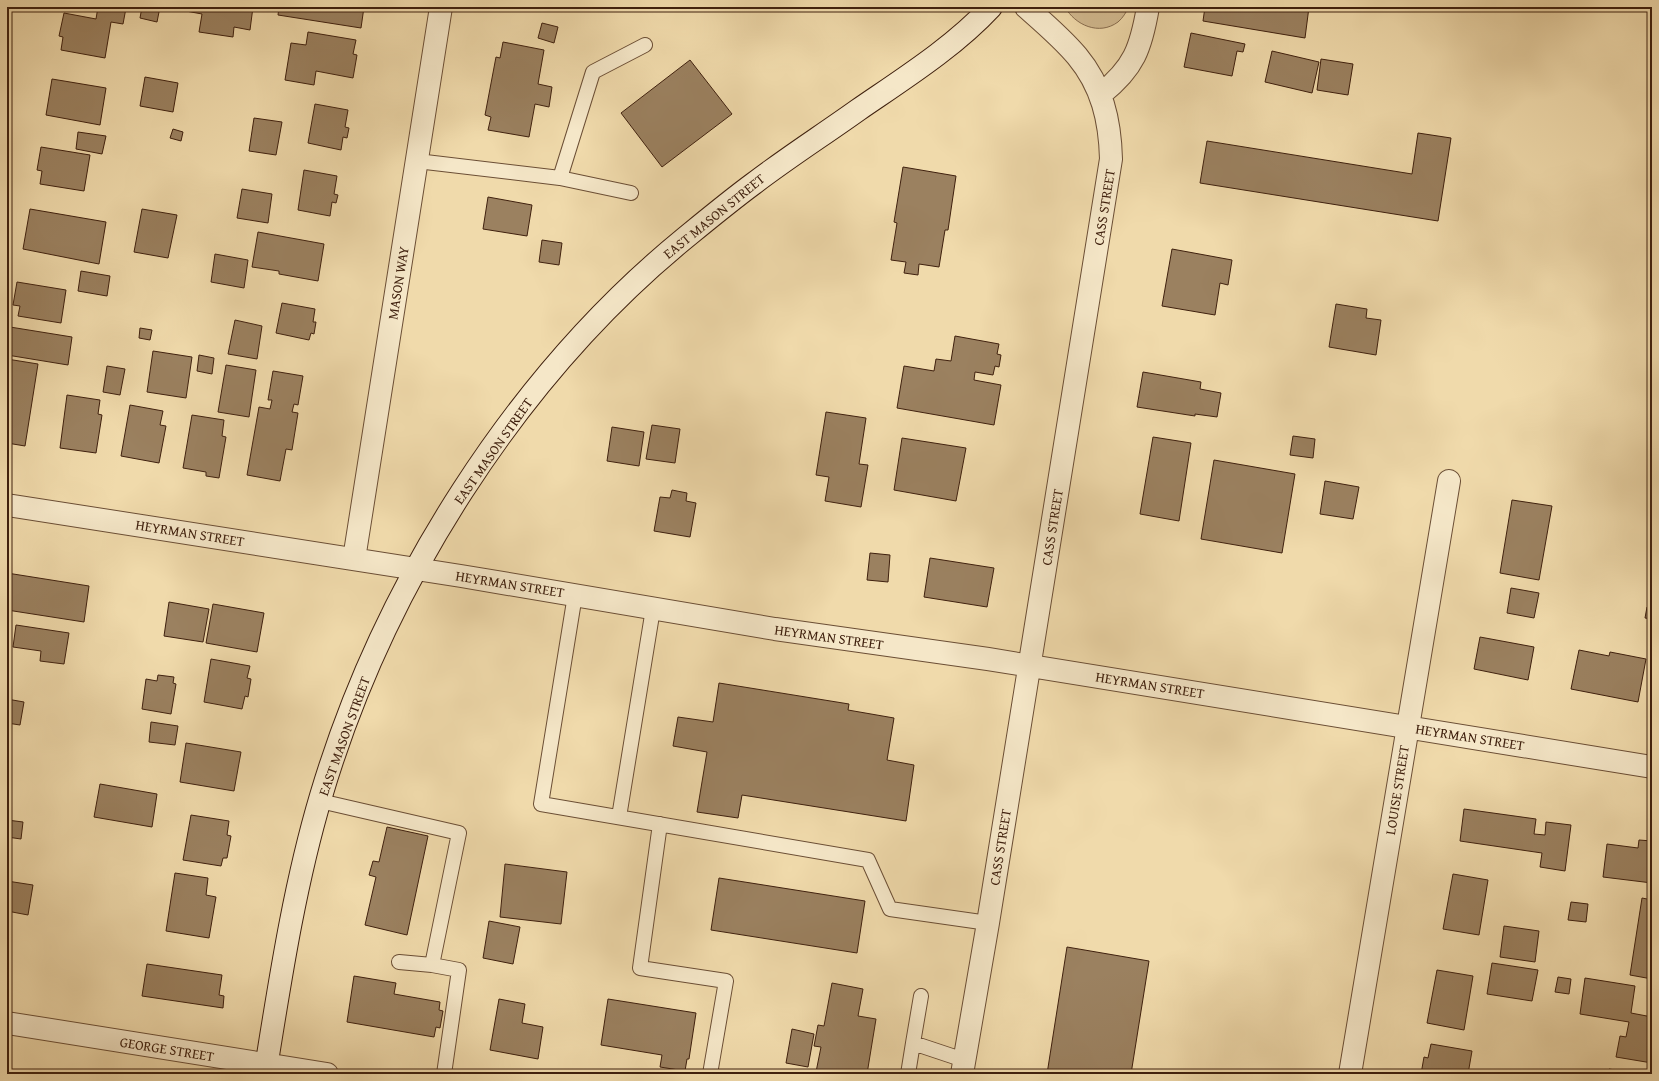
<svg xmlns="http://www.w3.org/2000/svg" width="1659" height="1081" font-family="'Gentium Book Plus',serif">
	<rect width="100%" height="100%" fill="#f0daab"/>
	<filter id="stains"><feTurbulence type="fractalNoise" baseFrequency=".005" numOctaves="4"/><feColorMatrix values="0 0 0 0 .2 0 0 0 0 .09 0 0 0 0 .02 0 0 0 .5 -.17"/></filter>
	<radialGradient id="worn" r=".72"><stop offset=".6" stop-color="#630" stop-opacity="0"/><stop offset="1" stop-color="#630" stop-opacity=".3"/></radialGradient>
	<!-- green -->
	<path fill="#d2ba90" stroke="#886d4f" d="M1065,7h64c-3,5 -6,11 -11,15 -19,14 -43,3 -53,-15z"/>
	<!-- building -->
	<path fill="#9b8160" stroke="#3f200e" d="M98,7l28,1 -3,16 -12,-2 -6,36 -44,-8 2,-13 -4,-1 5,-23 32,6z
		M142,7h18l-3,15 -17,-4z
		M176,7h77l-3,23 -16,-3 -1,10 -34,-5 3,-18 -27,-5z
		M279,7h85l-3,21 -83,-13z
		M529,7h26v4z
		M1205,7h104l-4,31 -102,-17z
		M542,23l16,4 -4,16 -16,-5z
		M308,32l48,8 -3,14 4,1 -4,23 -37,-7 -2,14 -29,-5 6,-37 15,2z
		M1191,33l54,11 -2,8 -6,-1 -5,25 -48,-9z
		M503,42l41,8 -6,34 14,3 -3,20 -14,-3 -6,33 -41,-7 3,-13 -6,-2 11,-58 4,1z
		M1272,51l47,11 -7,31 -47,-11z
		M1321,59l32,5 -5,31 -31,-5z
		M690,60l42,54 -70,53 -41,-54z
		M145,77l33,6 -5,29 -33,-6z
		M52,79l54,9 -6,37 -54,-10z
		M315,104l33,6 -3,17 4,1 -2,10 -4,-1 -2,13 -33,-7z
		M254,118l28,4 -6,33 -27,-4z
		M173,129l10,3 -2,9 -11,-3z
		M78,132l28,4 -4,18 -26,-5z
		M1418,133l33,5 -13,83 -238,-38 7,-42 205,33z
		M41,147l49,8 -6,36 -44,-7 2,-13 -5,-1z
		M903,167l53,9 -8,54h-3l-6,37 -20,-3 -1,11 -14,-2 2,-11 -15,-2 6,-37 -3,-1z
		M304,170l33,6 -3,18 4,1 -2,8 -4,-1 -2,14 -32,-6z
		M242,189l30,5 -4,29 -31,-5z
		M488,197l44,8 -5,31 -44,-7z
		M30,209l76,13 -7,42 -76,-15z
		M142,209l35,6 -9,43 -34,-6z
		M258,232l66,12 -6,37 -39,-7v-3l-27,-4z
		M542,240l20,3 -3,22 -20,-3z
		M1172,249l60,11 -4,25 -8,-2 -5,32 -53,-9z
		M215,254l33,6 -4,28 -33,-6z
		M81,271l29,5 -3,20 -29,-5z
		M17,282l49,8 -5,33 -43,-7 2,-10 -7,-1z
		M282,303l33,6 -2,13h3l-2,12 -3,-1 -2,7 -33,-7z
		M1336,304l31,5 -1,9 15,2 -5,35 -47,-8z
		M235,320l27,6 -5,33 -29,-5z
		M10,327l62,10 -4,28 -61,-10z
		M140,328l12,2 -2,10 -11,-2z
		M955,336l44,8 -2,10 4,1 -2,12 -4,-1 -2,9 -18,-3 -1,8 27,5 -7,40 -97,-17 7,-42 30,5 2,-12 15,2z
		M153,351l39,6 -6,41 -39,-6z
		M199,355l15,3 -2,16 -15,-3z
		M7,359l31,5 -13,82 -18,-3z
		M226,365l30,5 -7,47 -31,-5z
		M107,366l18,3 -5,26 -17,-3z
		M273,371l30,5 -5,29 -4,-1 -2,8 6,1 -6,37 -6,-1 -6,32 -33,-6 12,-68 11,2 2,-9h-4z
		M1143,372l58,10 -1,7 21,4 -4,24 -22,-3v2l-58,-9z
		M67,395l33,5 -2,14 4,1 -6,38 -36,-5z
		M130,405l33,6 -3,14 6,1 -7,37 -38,-7z
		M826,412l40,6 -7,46 9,1 -7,42 -36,-6 4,-24 -13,-2z
		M192,415l32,5 -2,16 4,1 -7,41 -13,-2v-4l-23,-4z
		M652,425l28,4 -5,34 -29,-4z
		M612,427l32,5 -5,34 -32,-5z
		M1293,436l22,3 -2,19 -23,-3z
		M1153,437l38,6 -12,78 -39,-7z
		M902,438l64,10 -10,53 -62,-11z
		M1214,460l81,14 -13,79 -81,-14z
		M1325,481l34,6 -6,32 -33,-5z
		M672,490l15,3 -1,8 10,2 -6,34 -36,-6 6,-34 10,1z
		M1512,500l40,6 -13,74 -39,-7z
		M870,553l20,2 -2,27 -21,-2z
		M930,558l64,10 -7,39 -63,-10z
		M7,573l82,13 -5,36 -77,-12z
		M1511,588l28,5 -5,25 -27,-5z
		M169,602l40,7 -6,33 -39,-6z
		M213,604l51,9 -7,39 -51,-9z
		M1647,607l5,1v11l-7,-1z
		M16,625l53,8 -5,31 -24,-3 1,-10 -28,-4z
		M1480,637l54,10 -6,33 -54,-11z
		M1579,650l30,6 1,-4 36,7 -8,43 -67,-13z
		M211,659l39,7 -3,12 4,1 -3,18 -3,-1 -3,13 -38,-7z
		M158,675l16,2 -1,6 3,1 -5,30 -29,-5 4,-30 11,2z
		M719,683l130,21 -1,6 46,8 -7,42 27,5 -8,56 -164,-26 -4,23 -41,-6 10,-60 -34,-6 5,-29 35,5z
		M7,699l17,3 -4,23 -13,-2z
		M151,722l27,4 -3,19 -26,-3z
		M186,743l55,9 -7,39 -54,-9z
		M100,784l57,10 -5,33 -58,-10z
		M1464,809l72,10 -2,15 11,1 1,-13 25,3 -6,46 -25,-4 2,-14 -82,-12z
		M191,815l38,6 -2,14 4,1 -4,22h-4l-2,8 -38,-6z
		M7,820l16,2 -2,17 -14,-2z
		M387,827l41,9 -21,99 -42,-10 11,-48 -7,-2 4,-14 6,1z
		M1639,840l13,1v42l-49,-6 4,-33 31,4z
		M505,864l62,8 -6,52 -61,-7z
		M175,873l33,5 -2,17 10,2 -7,41 -43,-7z
		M1453,874l35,6 -9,55 -36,-6z
		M719,878l146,23 -8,52 -146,-23z
		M7,881l26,4 -5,30 -21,-4z
		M1642,898l10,2v79l-22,-4z
		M1571,902l17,2 -2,18 -18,-2z
		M489,921l31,6 -7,37 -30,-6z
		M1504,926l35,5 -4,31 -35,-5z
		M1067,947l82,14 -18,113h-84z
		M1492,963l46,7 -6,31 -45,-7z
		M147,964l75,11 -3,20 5,1 -1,12 -81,-12z
		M1437,970l36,6 -9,54 -37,-7z
		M354,976l42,7 -2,11 46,8 -1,8 4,1 -3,17 -4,-1 -2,10 -87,-15z
		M1558,977l13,2 -2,15 -14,-2z
		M1585,978l50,8 -4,27 21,4v46l-36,-6 4,-21 6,1 3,-15 -49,-8z
		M832,983l31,6 -5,27 18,3 -9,55h-38l-13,-2 5,-25 -7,-1 4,-21 6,1z
		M499,999l26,5 -3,19 21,4 -5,32 -48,-9z
		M608,999l88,14 -7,46h-2l-2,12 -25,-4 2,-12 -61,-10z
		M792,1029l22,5 -6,33 -22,-4z
		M1431,1044l41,7 -4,23h-47l3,-17 4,1z
		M1609,1069l31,5h-32z"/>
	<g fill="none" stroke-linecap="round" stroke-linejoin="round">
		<defs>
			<path id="lane" d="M417,161l143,17 71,15
				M560,178l33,-106 52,-27
				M575,595l-34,209 327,56 22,49 98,14
				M320,801l139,32 -27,132 27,5 -15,104
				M619,817l34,-208
				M660,824l-20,144 86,13 -16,93
				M399,962l33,3
				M913,1043l8,-47
				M908,1074l5,-31 51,17"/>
			<path id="street" d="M1101,94c33,-26 40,-46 47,-87
				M7,505l454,71 314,53 213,30 664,108
				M354,559l87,-552
				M7,1023l320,51
				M962,1074l26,-151 123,-764c-1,-39 -9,-73 -34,-103 -14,-17 -34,-34 -51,-49
				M1350,1074l99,-593"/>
			<path id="secondary" d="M265,1074c15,-93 29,-187 56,-278 62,-209 194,-419 364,-558 22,-18 45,-37 68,-54 34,-26 70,-49 105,-74 45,-31 96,-63 133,-103"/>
		</defs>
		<!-- lane casing -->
		<use href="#lane" stroke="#6b4e35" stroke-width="16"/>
		<!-- street casing -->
		<use href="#street" stroke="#6b4e35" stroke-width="24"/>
		<!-- secondary casing -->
		<use href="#secondary" stroke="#3f200e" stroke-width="24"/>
		<!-- lane -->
		<use href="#lane" stroke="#f5e7c8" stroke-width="14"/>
		<!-- street -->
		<use href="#street" stroke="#f5e7c8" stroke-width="22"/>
		<!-- secondary -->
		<use href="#secondary" stroke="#f5e7c8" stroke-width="22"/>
	</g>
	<g text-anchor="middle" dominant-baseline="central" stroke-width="3" stroke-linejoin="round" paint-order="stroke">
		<!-- street labels -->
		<g font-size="14" fill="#3f200e" stroke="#f5e7c8">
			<text transform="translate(1104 207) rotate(-81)">CASS STREET</text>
			<text transform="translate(714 216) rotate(-39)">EAST MASON STREET</text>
			<text transform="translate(398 283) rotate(-81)">MASON WAY</text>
			<text transform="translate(493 451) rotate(-55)">EAST MASON STREET</text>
			<text transform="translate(1052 527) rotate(-81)">CASS STREET</text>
			<text transform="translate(190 533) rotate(9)">HEYRMAN STREET</text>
			<text transform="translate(510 584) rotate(9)">HEYRMAN STREET</text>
			<text transform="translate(829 637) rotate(8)">HEYRMAN STREET</text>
			<text transform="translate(1150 685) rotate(9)">HEYRMAN STREET</text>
			<text transform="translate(344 736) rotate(-70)">EAST MASON STREET</text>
			<text transform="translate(1470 737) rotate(9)">HEYRMAN STREET</text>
			<text transform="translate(1397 790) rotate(-81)">LOUISE STREET</text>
			<text transform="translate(1000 847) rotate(-81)">CASS STREET</text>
			<text transform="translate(167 1049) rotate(9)">GEORGE STREET</text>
		</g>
	</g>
	<!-- margin -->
	<rect width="1659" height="1081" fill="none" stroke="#f0daab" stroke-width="24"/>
	<rect x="8" y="8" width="1643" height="1065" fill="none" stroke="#3f200e" stroke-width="2"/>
	<rect x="12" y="12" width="1635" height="1057" fill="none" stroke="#3f200e"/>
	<rect width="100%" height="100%" filter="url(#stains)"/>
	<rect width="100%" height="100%" fill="url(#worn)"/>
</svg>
